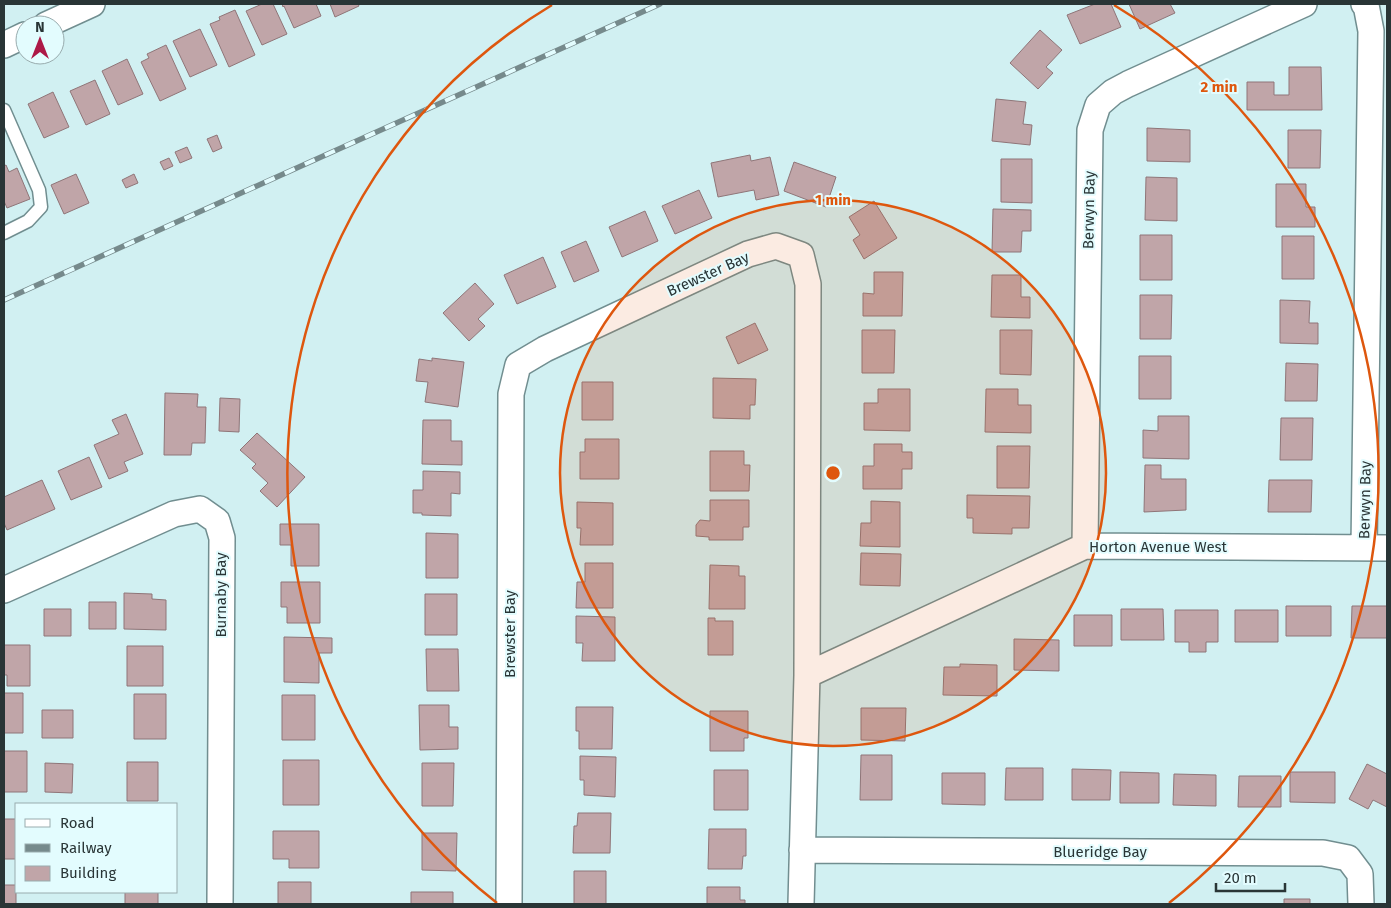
<svg xmlns="http://www.w3.org/2000/svg" width="1391" height="908" font-family="'Fira Sans',sans-serif">
	<rect width="100%" height="100%" fill="#d1f0f2"/>
	<!-- building -->
	<path fill="#c0a5a8" stroke="#8f7578" d="M262,4h11l14,30 -25,11 -16,-34z
		M282,4h34l5,12 -27,12 -10,-22 -1,1z
		M330,4h28l1,2 -24,11z
		M1095,4h16l10,23 -41,17 -13,-29z
		M1129,4h41l5,9 -35,16z
		M235,10l20,45 -26,12 -19,-43 10,-4 -1,-3z
		M200,29l17,36 -27,12 -17,-36z
		M1040,30l22,20 -16,17 7,6 -15,16 -28,-26z
		M166,45l20,44 -26,12 -19,-39 8,-4 -2,-4z
		M127,59l16,35 -25,11 -16,-34z
		M1289,67h32l1,43h-75v-28h27v13h15z
		M95,80l15,34 -24,11 -16,-34z
		M53,92l16,35 -25,11 -16,-34z
		M996,99l30,3 -3,22 9,1 -2,20 -38,-4z
		M1147,128l43,2v32l-43,-1z
		M1288,130h33l-1,38h-32z
		M217,135l5,13 -9,4 -6,-13z
		M187,147l5,11 -12,5 -5,-11z
		M750,155l1,6 19,-4 9,38 -23,5 -2,-10 -36,7 -7,-34z
		M169,158l4,8 -9,4 -4,-8z
		M1001,159h31v44l-31,-1z
		M794,162l42,15 -10,30 -42,-16z
		M6,165l3,7 8,-4 13,31 -23,9 -3,-7v-35z
		M76,174l13,29 -25,11 -13,-29z
		M134,174l4,9 -12,5 -4,-8z
		M1146,177l31,1v43l-32,-1z
		M1276,184h30v23h9v20h-39z
		M699,190l13,28 -37,16 -13,-28z
		M874,201l23,37 -33,21 -11,-19 7,-5 -11,-18z
		M993,209l38,1v21h-9l-1,21h-29z
		M645,211l13,30 -36,16 -13,-30z
		M1140,235h32v45h-32z
		M1282,236h32v43h-32z
		M586,241l13,30 -25,11 -13,-30z
		M543,257l13,30 -39,17 -13,-29z
		M874,272h29l-1,44h-39v-23l11,1z
		M992,275h29v22h9v21l-39,-1z
		M475,283l19,21 -16,15 7,7 -16,15 -26,-28z
		M1140,295h32l-1,44h-31z
		M1280,300l30,1 -1,22h9v21l-38,-1z
		M755,323l13,27 -30,14 -12,-27z
		M862,330h33l-1,43h-32z
		M1000,330h32l-1,45 -31,-1z
		M1139,356h32v43h-32z
		M432,358l32,4 -6,45 -33,-5 3,-20 -12,-1 3,-22 13,2z
		M1286,363l32,1 -1,37h-32z
		M713,378l43,1 -1,26h-5v14l-37,-1z
		M582,382h31v38h-31z
		M878,389h32v42l-46,-1v-27h14z
		M986,389h32v16h13v28l-46,-1z
		M165,393l33,1 -1,13h9l-1,36h-13l-1,12h-27z
		M220,398l20,1 -1,33 -20,-1z
		M126,414l17,40 -19,8 4,9 -19,8 -15,-34 25,-11 -7,-14z
		M1158,416h31v43l-46,-1v-28l15,1z
		M1281,418h32l-1,42h-32z
		M423,420h28v21h11v24l-40,-1z
		M257,433l48,44 -28,30 -17,-16 8,-8 -16,-15 4,-4 -16,-14z
		M585,439h34v40h-39v-27h5z
		M874,444h28v8h10v17h-10v20h-39v-23h11z
		M997,446h33l-1,42h-32z
		M710,451h34v14h6l-1,26h-39z
		M89,457l13,30 -31,13 -13,-29z
		M1145,465h16v14h25v31l-42,2z
		M423,471l37,1v22l-9,-1v23l-29,-1v-2h-9v-23h10z
		M42,480l13,29 -48,21 -3,-7v-26z
		M1269,480h43l-1,32h-43z
		M967,495l63,1 -1,32h-17v6l-39,-1v-15h-6z
		M710,500h39v27h-6v13h-34v-3l-13,-1v-11l4,-5 10,1z
		M871,501l29,1v45l-40,-1 1,-23h10z
		M577,502l36,1v42h-33l1,-17h-4z
		M280,524h39v42h-28v-21h-11z
		M426,533l32,1v44h-32z
		M861,553l40,1 -1,32 -40,-1z
		M585,563h28v45h-37l1,-26h8z
		M710,565l29,1v10h6v33h-36z
		M281,582h39v41h-33v-16h-6z
		M124,593l28,1v5l14,1v30l-42,-1z
		M425,594h32v41h-32z
		M89,602h27v27h-27z
		M1286,606h45v30h-45z
		M1352,606h35v32h-36z
		M44,609h27v27h-27z
		M1121,609h42l1,31h-43z
		M1175,610h43v32h-12v10h-17v-10h-14z
		M1235,610h43v32h-43z
		M1074,615h38v31h-38z
		M576,616l39,1v44h-33l1,-18h-7z
		M708,618h7v3h18v34h-25z
		M284,637l48,1v15h-13v30l-35,-1z
		M1014,639l45,1v31l-45,-1z
		M4,645h26v41h-23v-11h-3z
		M127,646h36v40h-36z
		M426,649h32l1,42h-32z
		M960,664l37,1v31l-54,-1 1,-28h16z
		M4,693h19v40h-19z
		M134,694h32v45h-32z
		M282,695h33v45h-33z
		M419,705h30v22h9v22l-38,1z
		M576,707h37l-1,42h-33v-18h-3z
		M861,708h45l-1,33 -44,-1z
		M42,710h31v28h-31z
		M710,711h38v27h-4v13h-34z
		M4,751h23v41h-23z
		M861,755h31v45h-32z
		M580,756l36,1 -1,40 -31,-2v-15h-4z
		M283,760h36v45h-36z
		M127,762h31v39h-31z
		M45,763l28,1 -1,29 -27,-1z
		M422,763h32l-1,43h-31z
		M1367,764l20,10v33l-14,-7 -5,9 -19,-10z
		M1006,768h37v32h-38z
		M1072,769l39,1 -1,30h-38z
		M714,770h34v40h-34z
		M1120,772l39,1v30h-39z
		M1290,772h45v31l-45,-1z
		M942,773h43v32l-43,-1z
		M1174,774l42,1v31l-43,-1z
		M1239,776h42v31h-43z
		M578,813h33l-1,40h-37l1,-27h3z
		M4,819h12v40h-12z
		M709,829h37v27h-3l-1,13h-34z
		M273,831h46v37h-30v-9h-16z
		M422,833h35l-1,38 -34,-1z
		M574,871h32v33h-32z
		M278,882h33v22h-33z
		M4,885h12v19h-12z
		M707,887h33v13h5v4h-38z
		M125,892h33v12h-33z
		M411,892h42v12h-42z
		M1284,899h26v5h-26z"/>
	<g fill="none" stroke-linecap="round" stroke-linejoin="round">
		<defs>
			<path id="service" d="M4,110l35,80 2,17 -13,14 -24,12"/>
			<path id="minor" d="M1364,4l2,1 5,26 -7,516
				M46,25l46,-21
				M4,45l21,-10
				M1085,546l5,-416 8,-25 15,-13 15,-8 176,-80
				M4,590l170,-76 26,-5 17,12 5,17 -2,366
				M807,675l278,-129 302,2
				M802,850l521,3 25,5 12,16 1,30
				M509,904l2,-510 7,-29 27,-16 203,-95 28,-8 25,9 7,29 -1,391 -6,229"/>
		</defs>
		<!-- service casing -->
		<use href="#service" stroke="#718e90" stroke-width="15"/>
		<!-- minor casing -->
		<use href="#minor" stroke="#718e90" stroke-width="28"/>
		<!-- service -->
		<use href="#service" stroke="#fff" stroke-width="12"/>
		<!-- minor -->
		<use href="#minor" stroke="#fff" stroke-width="25"/>
		<defs>
			<path id="rail" d="M4,300l656,-296"/>
		</defs>
		<!-- rail casing -->
		<use href="#rail" stroke="#768a8c" stroke-width="5.5"/>
		<!-- rail -->
		<use href="#rail" stroke="#e3fcfe" stroke-width="4" stroke-dasharray="11" stroke-linecap="butt"/>
	</g>
	<!-- distance rings -->
	<circle cx="833" cy="473" r="273" fill="#de570e" fill-opacity=".12"/>
	<g fill="none" stroke="#de570e" stroke-width="2.5">
		<circle cx="833" cy="473" r="273"/>
		<path d="M497 903A546 546 0 0 1 552 5M1114 5A546 546 0 0 1 1169 903"/>
	</g>
	<g text-anchor="middle" dominant-baseline="central" stroke-width="4" stroke-linejoin="round" paint-order="stroke">
		<!-- street labels -->
		<g font-size="15" fill="#293536" stroke="#e3fcfe">
			<text transform="translate(1089 210) rotate(-89)">Berwyn Bay</text>
			<text transform="translate(708 274) rotate(-24)">Brewster Bay</text>
			<text transform="translate(1365 500) rotate(-89)">Berwyn Bay</text>
			<text x="1158" y="547">Horton Avenue West</text>
			<text transform="translate(221 595) rotate(-90)">Burnaby Bay</text>
			<text transform="translate(510 634) rotate(-90)">Brewster Bay</text>
			<text x="1100" y="852">Blueridge Bay</text>
		</g>
	</g>
	<circle cx="833" cy="473" r="8" fill="#de570e" stroke="#e3fcfe" stroke-width="2.5"/>
	<g font-size="15" text-anchor="middle" font-weight="bold" fill="#de570e" stroke="#e3fcfe" stroke-width="4" stroke-linejoin="round" paint-order="stroke">
		<text x="1219" y="92">2 min</text>
		<text x="833" y="205">1 min</text>
	</g>
	<!-- border -->
	<rect width="1391" height="908" fill="none" stroke="#293536" stroke-width="10"/>
	<!-- legend -->
	<rect x="15" y="803" width="162" height="90" fill="#e3fcfe" stroke="#99acae"/>
	<rect x="25" y="819" width="25" height="8" fill="#ffffff" stroke="#99acae"/>
	<text x="60" y="828" font-size="15" fill="#293536">Road</text>
	<rect x="25" y="844" width="25" height="8" fill="#768a8c" stroke="#99acae"/>
	<text x="60" y="853" font-size="15" fill="#293536">Railway</text>
	<rect x="25" y="866" width="25" height="15" fill="#c0a5a8" stroke="#99acae"/>
	<text x="60" y="878" font-size="15" fill="#293536">Building</text>
	<!-- north arrow -->
	<g transform="translate(40 40)"><circle r="24" fill="#e3fcfe" stroke="#99acae"/>
	<path d="M0-4L9 19L0 12L-9 19Z" fill="#ad1947"/>
	<text y="-8" font-size="14" font-weight="bold" text-anchor="middle" fill="#293536">N</text>
	</g>
	<!-- scale -->
	<path d="M1216 883v8h69v-8" fill="none" stroke="#293536" stroke-width="2.5"/>
	<text x="1224" y="883" font-size="15" fill="#293536" stroke="#e3fcfe" stroke-width="4" paint-order="stroke">20 m</text>
</svg>
